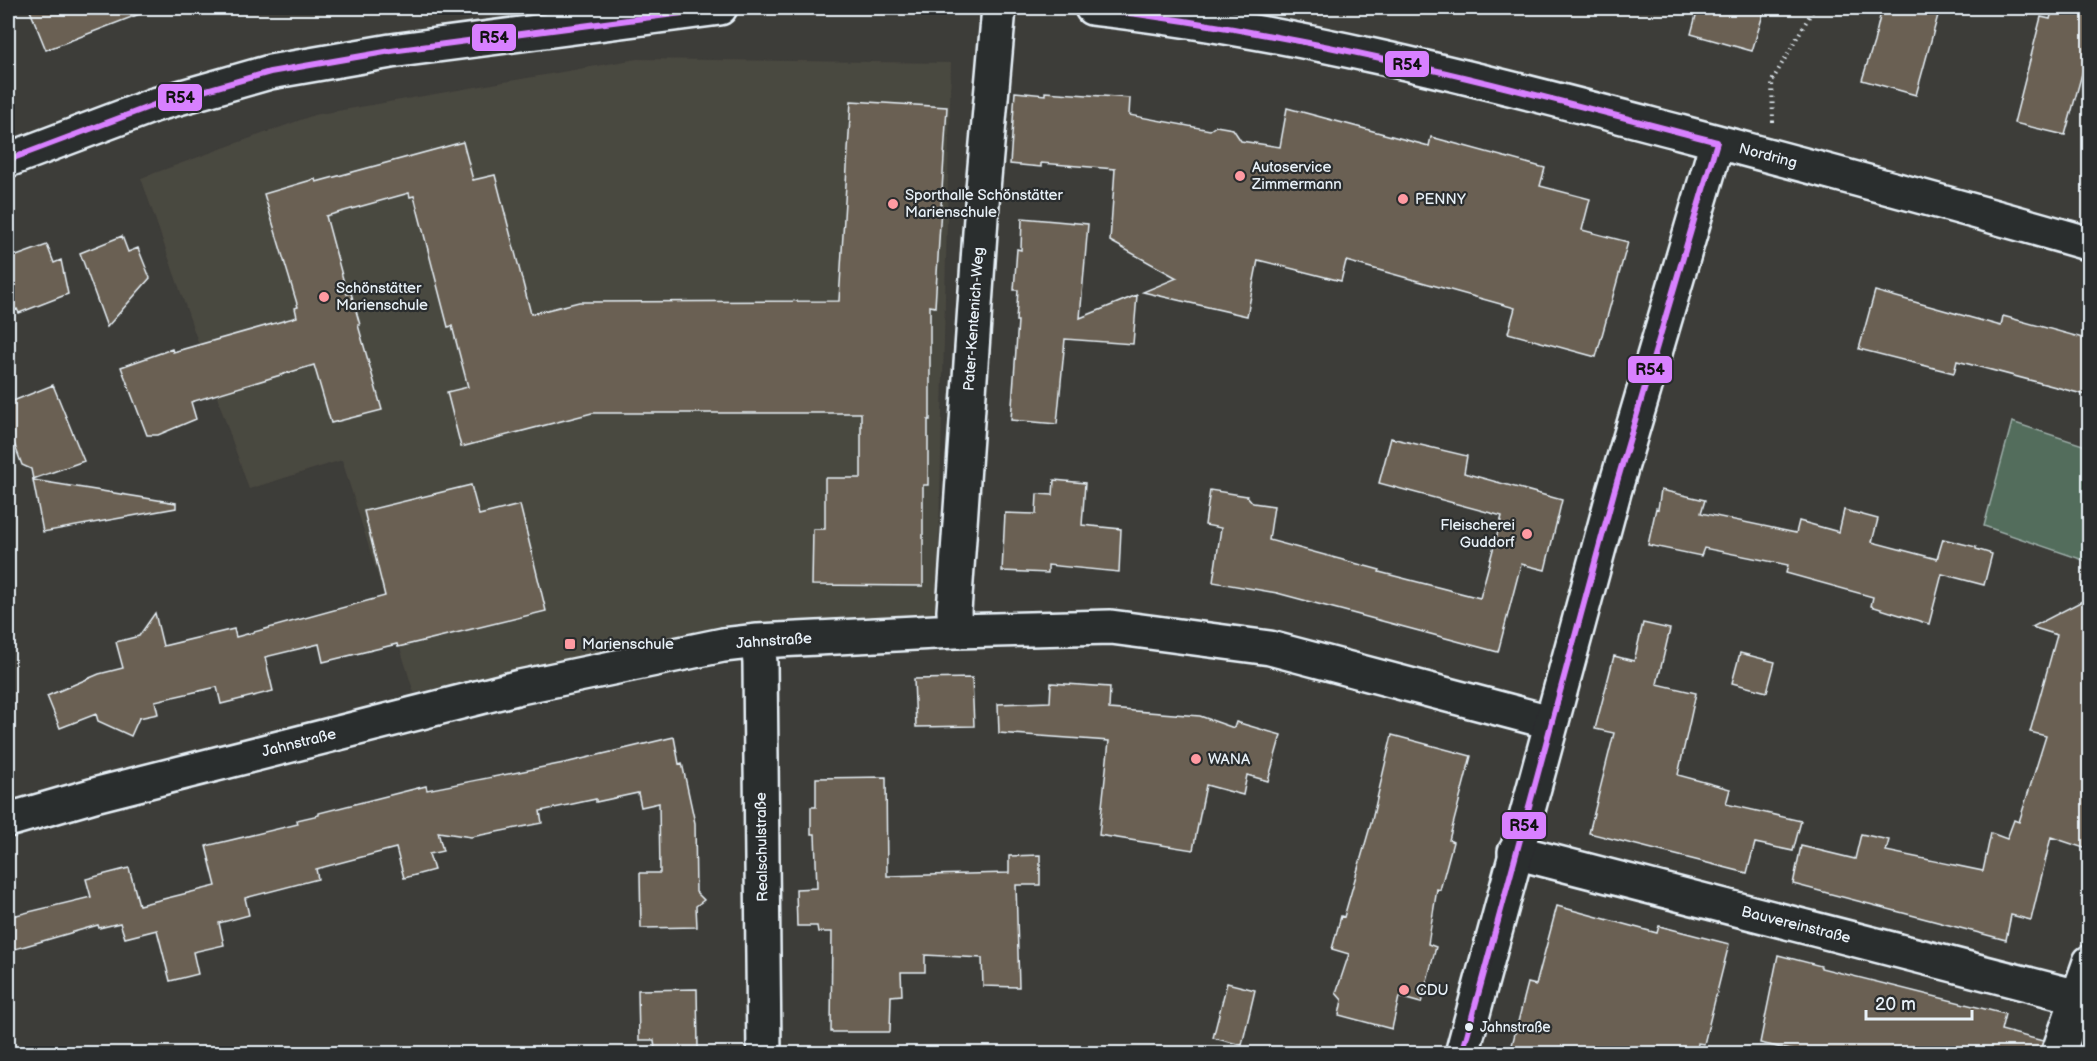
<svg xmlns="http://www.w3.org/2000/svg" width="2097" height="1061" font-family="'Balsamiq Sans',sans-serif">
	<rect width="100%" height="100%" fill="#3d3d39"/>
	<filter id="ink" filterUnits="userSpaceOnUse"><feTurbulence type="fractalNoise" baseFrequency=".0167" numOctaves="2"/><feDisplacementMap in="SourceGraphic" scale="12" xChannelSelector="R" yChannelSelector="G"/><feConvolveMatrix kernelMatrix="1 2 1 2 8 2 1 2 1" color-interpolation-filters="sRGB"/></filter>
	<g filter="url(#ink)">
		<!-- built -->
		<path fill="#4a4840" d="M637,59l314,4 -14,551 -201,9 -322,70 -72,-233 -93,29 -108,-311 173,-63z"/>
		<!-- green -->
		<path fill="#536d5c" stroke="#9eafaa" stroke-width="1.5" d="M2012,422l77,25v115l-105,-36z"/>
		<!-- building -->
		<path fill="#6a6152" stroke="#e8f1f8" stroke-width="1.5" d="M29,8h121v2l-104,40z
			M1698,8h67l-13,43 -61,-17z
			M1882,8h58l-24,87 -54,-15 12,-38z
			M2053,8h37v37l-25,90 -51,-12 27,-106 9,2z
			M1015,92l30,3v-3l85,6 -1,17 81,15 6,-4 17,3 8,12 39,6 7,-39 142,38 2,-9 114,31 -5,18 50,13 -8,31 46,12 -32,115 -88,-24 7,-25 -169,-47 -5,20 -83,-21 -11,56 -104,-24 34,-14 -67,-37 5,-72 -74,-6v4l-31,-3z
			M851,101l96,6 -12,200 -5,-1v114h-2v65h-5v101l-111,-1 1,-56h12v-51h36v-65h-269l-131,34 -14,-55 21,-5 -16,-61 -4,1 -34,-131 -4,1 -1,-4 -83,23 21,78 4,-1 9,32h-2l24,85 -51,13 -17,-58 -123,37 5,17 -38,16h-11l-26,-68 51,-18 1,3 124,-35 -2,-9 3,-1 -34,-113 51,-15 1,3 147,-40 10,38 22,-5 36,139 48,-12 260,-1z
			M1022,218l66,6 -8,94 57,-23 -4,49 -68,-5 -8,85 -46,-4 7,-99h-2l2,-31h-4l3,-41 4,1z
			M122,236l6,16 10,-4 12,30 -43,49 -27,-74z
			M47,245l7,18 7,-3 7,34 -49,19 -2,-4 -9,4v-54z
			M1875,291l126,35 2,-10 87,24v56l-133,-35 -3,12 -95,-24z
			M53,385l31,76 -51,18 -2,-10 -9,-4 -14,-38v-24z
			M1391,438l76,18 -3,17 98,27 -17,70 -24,-6 -23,88 -221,-59 -64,-11 8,-54 -16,-3 5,-35 37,6 6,7 21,3 -5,34 111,30 -1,2 101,26 22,-82 -123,-33z
			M33,480l143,23v5l-133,24z
			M1054,480l31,3 -3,42 39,4 -2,43 -71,-7v8l-46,-2 3,-58 31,1 1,-20 16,1z
			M471,485l8,30 41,-10 26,106 -148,36 -1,-3 -74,18 -4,-18 -54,13 8,34 -52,13 -4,-17 -62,14 3,13 -19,4 -8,18 -33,-15 -2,-7 -36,14 -13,-32 52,-22 24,-6 -7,-26 23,-6 16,-23 8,33 71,-17 2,8 149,-41 -21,-85z
			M1661,490l44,10 -4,13 95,20 3,-12 40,11 5,-22 34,9 -6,23 65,17 6,-20 33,8v2l16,5 -8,31 -42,-11 -13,50 -58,-18 2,-9 -87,-24 2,-8 -84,-17 -3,8 -53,-11 8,-37 2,1z
			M2090,597v253l-39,-13 -20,83 -20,-5 -5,25 -213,-56 8,-38 54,13 6,-25 28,6 -3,11 97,20 8,-38 16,6 7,-19 5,2 27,-86 -16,-4 27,-97 -25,-8z
			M1643,623l27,6 -13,55 39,9 -18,82 52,14 -4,15 75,17 -8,30 -38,-8 -8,30 -158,-40 25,-100 -19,-4 19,-73 20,5z
			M1740,653l35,9 -8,30 -35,-9z
			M972,678l2,48 -58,1 -2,-48z
			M1051,683l59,4 -1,22 91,7 34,12 2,-6 45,13 -13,46 -21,-6 -4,20 -37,-10 -13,65 -94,-15 10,-94 -110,-8 -1,-29 52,-2z
			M1392,735l79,21 -22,84 4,2 -13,48 -3,-1 -9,55 8,3 -15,56 -22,-6 -7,32 -53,-14 3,-15 -6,-7 13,-39 -17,-5 9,-33 3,1 28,-97z
			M674,737l5,27 3,-1 13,60 1,69 8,8 -8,6 1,21 -56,1 -1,-55h20l-1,-70 -18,4 -3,-14 -42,9v-3l-56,12 2,12 -71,14 -33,-5 5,19 -14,3 5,16 -30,8 -8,-30 -80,21 2,10 -73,19 4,17 -30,8 5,22 -31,7 5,22 -28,7 -13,-51 -32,8 -5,-15 -21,5 -1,-3 -90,26v-34l83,-20 -5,-18 43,-11 10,37 77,-19 -10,-40 92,-22 -1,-4 22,-5v-2l107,-27 1,4 142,-28z
			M886,777l1,99 122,-3v-17l31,-1v30h-24l3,102 -36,-1 -1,-28 -57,-3v17h-24l1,23 -11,1 -1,36h-59l1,-100h-14l-1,-6h-20l-1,-37 21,-1 -2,-54h-4v-27h5v-29z
			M1557,906l100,27 2,-7 70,18 -25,100 -6,-1 -1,10h-187l18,-70 8,2z
			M1778,955l43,11v2l184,46 -4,16 42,11 -3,12h-236l-44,-10z
			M1227,983l28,7 -13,55 -29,-7z
			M697,989l1,59 -43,1 -1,-9h-15l-1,-50z"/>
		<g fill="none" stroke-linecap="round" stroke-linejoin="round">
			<defs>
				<path id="street" d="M955,631l-1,-20 29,-422 16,-181
					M758,641l2,22 4,391
					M8,820l90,-26 422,-107 203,-42 35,-4 197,-10 156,-4 159,21 280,74
					M1515,852l563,145
					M2058,1054l32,-92"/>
				<path id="secondary" d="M1092,8c191,21 379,69 565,118 144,38 289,76 433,118
					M8,160l146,-55 116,-33 121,-21 329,-43
					M1462,1054l152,-562 103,-350"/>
			</defs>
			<!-- street casing -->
			<use href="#street" stroke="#e8f1f8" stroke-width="38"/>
			<!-- secondary casing -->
			<use href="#secondary" stroke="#e8f1f8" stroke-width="38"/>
			<!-- path -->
			<path stroke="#e8f1f8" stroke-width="4" stroke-dasharray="1.5 4.5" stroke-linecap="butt" d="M1773,122l-1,-41 42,-73"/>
			<!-- street -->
			<use href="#street" stroke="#2a2d2e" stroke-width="33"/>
			<!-- secondary -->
			<use href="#secondary" stroke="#2a2d2e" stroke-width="33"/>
			<defs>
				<path id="bus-1" d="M1092,8c80,10 159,23 237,39 131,27 259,61 388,95
					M8,160l146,-55 116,-33 121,-21 329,-43
					M1462,1054l152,-562 103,-350"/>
			</defs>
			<!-- bus-1 casing -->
			<use href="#bus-1" stroke="#2a2d2e" stroke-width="10"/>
			<!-- bus-1 -->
			<use href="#bus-1" stroke="#d880ff" stroke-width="6"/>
		</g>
	</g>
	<!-- markers -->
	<g fill="#ff9aa2" stroke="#2a2d2e" stroke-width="2">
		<circle cx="1240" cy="176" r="6"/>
		<circle cx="1403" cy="199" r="6"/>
		<circle cx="893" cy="204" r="6"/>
		<circle cx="324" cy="297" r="6"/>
		<circle cx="1527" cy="534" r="6"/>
		<rect x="564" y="638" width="12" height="12" rx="3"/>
		<circle cx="1196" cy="759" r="6"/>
		<circle cx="1404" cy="990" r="6"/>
	</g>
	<circle fill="#e8f1f8" stroke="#2a2d2e" stroke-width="2" cx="1469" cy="1027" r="5"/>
	<g text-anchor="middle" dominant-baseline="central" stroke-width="4.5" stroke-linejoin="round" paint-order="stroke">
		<!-- bus labels -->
		<g font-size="14" fill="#e8f1f8" stroke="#2a2d2e" text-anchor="start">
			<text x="1480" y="1027">Jahnstraße</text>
		</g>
		<!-- street labels -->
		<g font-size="15" fill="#e8f1f8" stroke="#2a2d2e">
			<text transform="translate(1768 156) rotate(15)">Nordring</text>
			<text transform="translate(974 319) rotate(-86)">Pater-Kentenich-Weg</text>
			<text transform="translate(774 641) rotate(-4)">Jahnstraße</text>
			<text transform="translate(299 743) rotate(-14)">Jahnstraße</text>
			<text transform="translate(762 847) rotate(-91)">Realschulstraße</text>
			<text transform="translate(1796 925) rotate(14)">Bauvereinstraße</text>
		</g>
		<!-- poi labels -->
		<g font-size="15" fill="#e8f1f8" stroke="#2a2d2e" text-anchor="start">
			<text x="1252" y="167">Autoservice<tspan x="1252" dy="17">Zimmermann</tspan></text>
			<text x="905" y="195">Sporthalle Schönstätter<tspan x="905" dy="17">Marienschule</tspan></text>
			<text x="1415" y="199">PENNY</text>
			<text x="336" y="288">Schönstätter<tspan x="336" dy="17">Marienschule</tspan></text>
			<text x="1515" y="525" text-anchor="end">Fleischerei<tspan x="1515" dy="17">Guddorf</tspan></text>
			<text x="582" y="644">Marienschule</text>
			<text x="1208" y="759">WANA</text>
			<text x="1416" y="990">CDU</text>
		</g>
	</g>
	<g stroke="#2a2d2e" stroke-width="2">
		<rect x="471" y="23" width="46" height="29" rx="6" fill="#d880ff"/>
		<rect x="1384" y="50" width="46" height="28" rx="6" fill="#d880ff"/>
		<rect x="157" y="83" width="46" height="29" rx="6" fill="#d880ff"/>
		<rect x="1627" y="355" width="46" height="29" rx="6" fill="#d880ff"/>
		<rect x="1501" y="811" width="46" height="29" rx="6" fill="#d880ff"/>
	</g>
	<g font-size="16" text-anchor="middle" font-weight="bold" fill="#111">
		<text x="494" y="43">R54</text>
		<text x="1407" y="70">R54</text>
		<text x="180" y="103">R54</text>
		<text x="1650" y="375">R54</text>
		<text x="1524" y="831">R54</text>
	</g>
	<!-- margin -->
	<rect width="2097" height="1061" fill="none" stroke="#2a2d2e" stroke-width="30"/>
	<rect x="15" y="15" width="2067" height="1031" fill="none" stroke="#e8f1f8" stroke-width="2" filter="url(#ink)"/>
	<!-- scale -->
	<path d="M1866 1010v9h106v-9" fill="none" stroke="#e8f1f8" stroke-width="3"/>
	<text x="1875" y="1010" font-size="18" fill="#e8f1f8" stroke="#2a2d2e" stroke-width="4.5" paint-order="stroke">20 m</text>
</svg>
